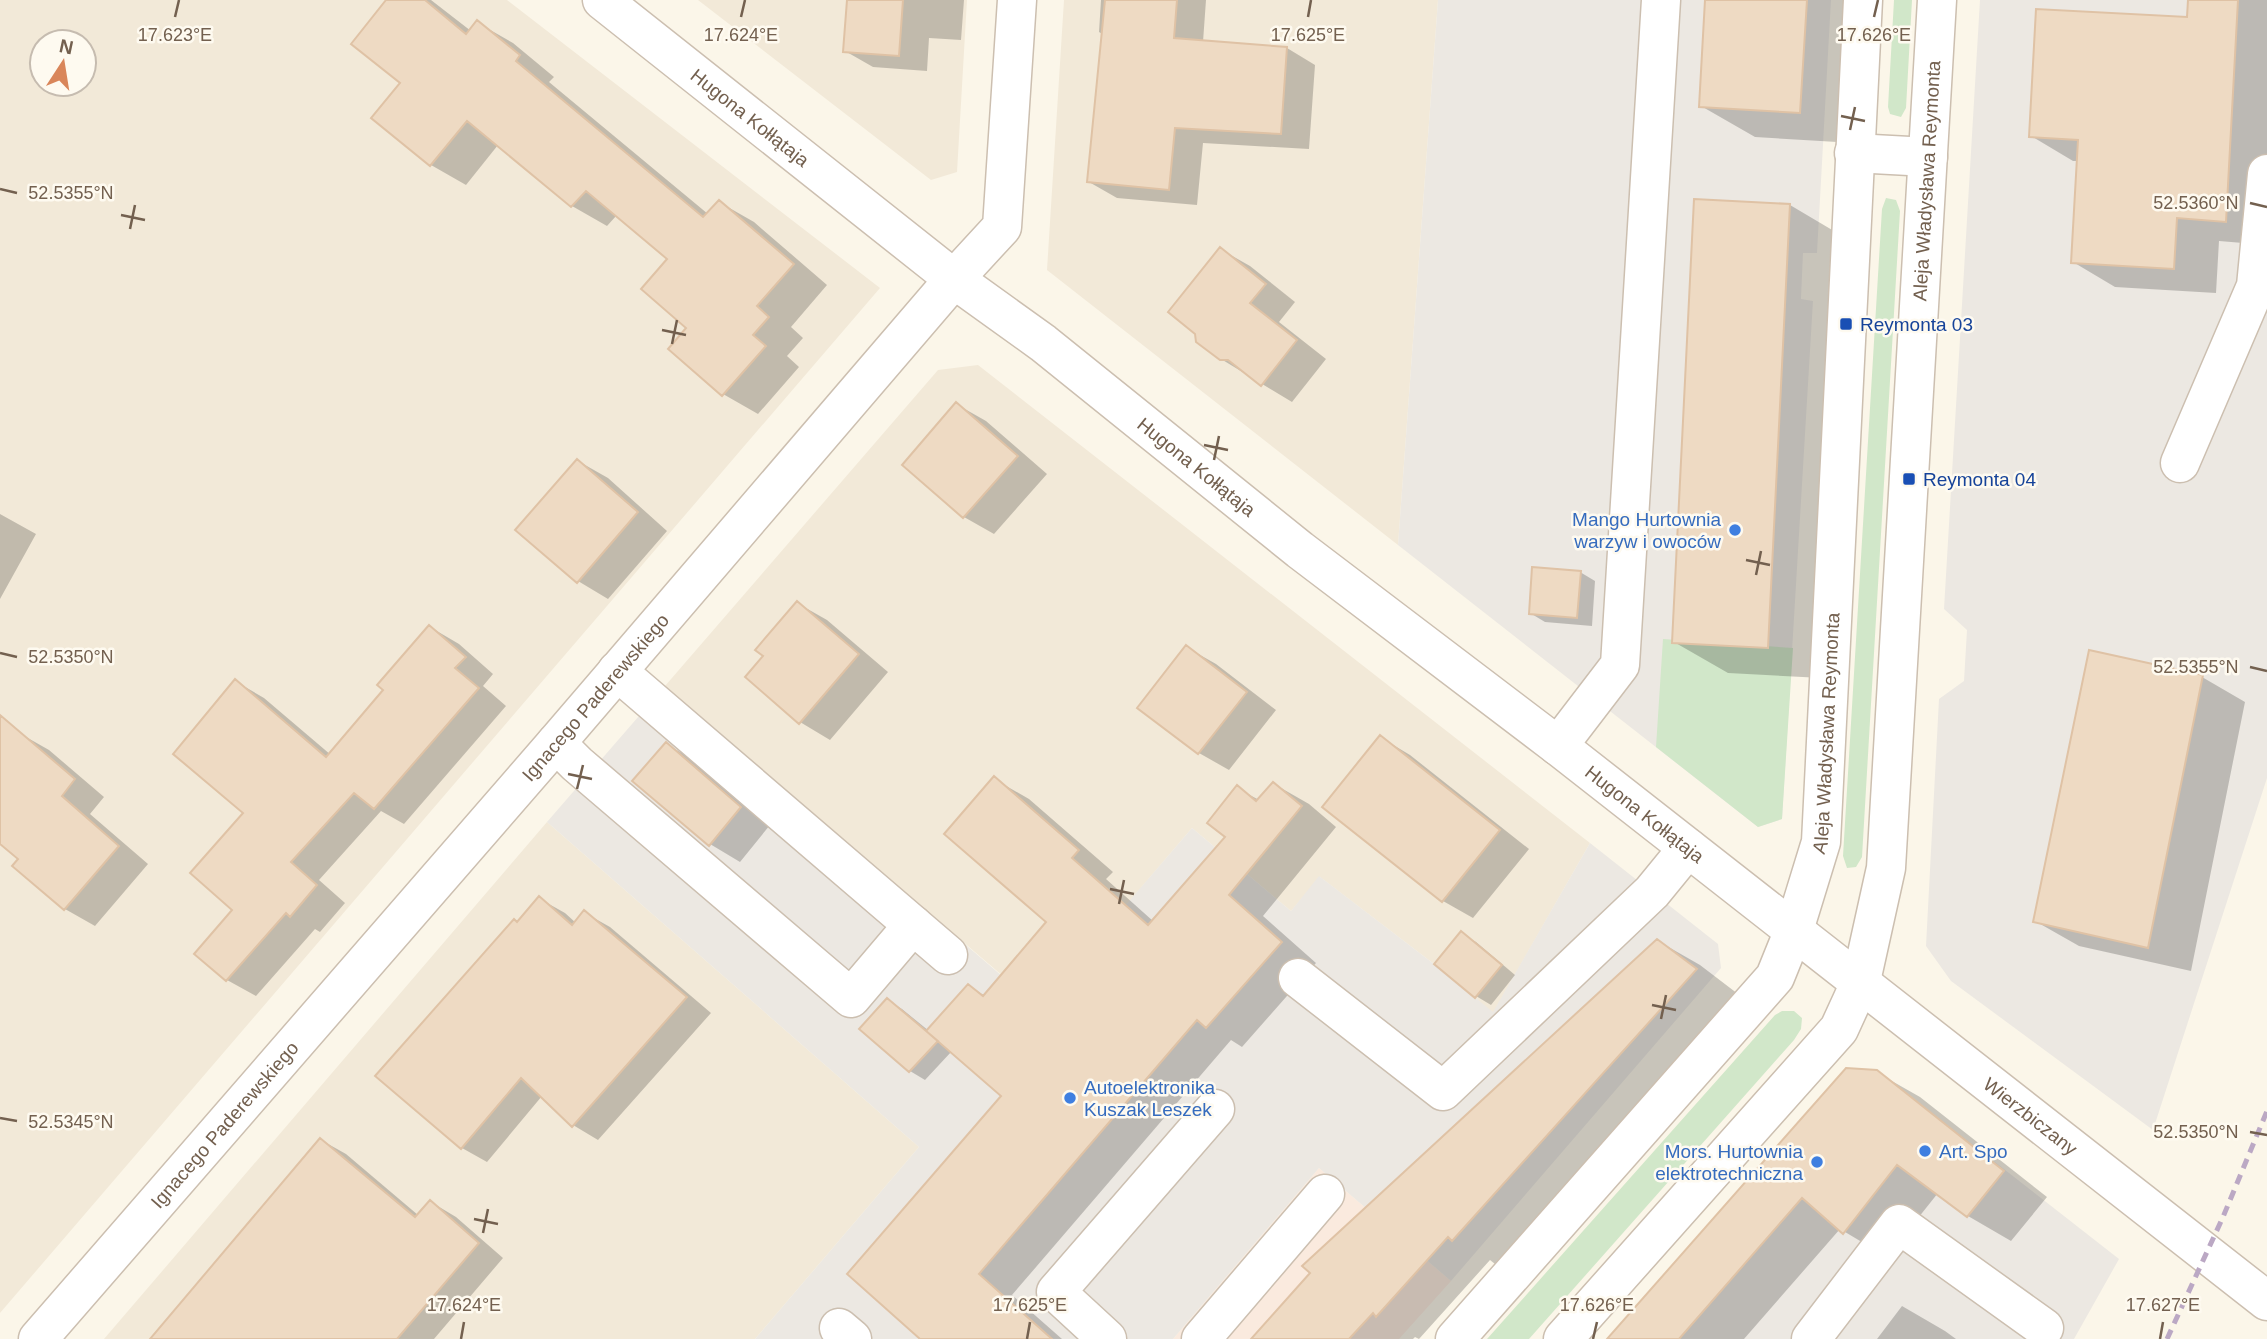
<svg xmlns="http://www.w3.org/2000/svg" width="2267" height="1339" font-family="Helvetica,sans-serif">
	<rect width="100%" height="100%" fill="#fbf6e9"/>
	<!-- residential -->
	<path fill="#f2e9d8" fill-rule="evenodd" d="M0,0h507l373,288 -880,1025zM42,42h42v42h-42z
		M698,0h269l-10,172 -26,8z
		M1064,0h374l-40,545 -351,-275z
		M978,365l612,478 -97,170 -59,-49 -114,-87 -29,34 -99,-83 -153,179 -374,-321 273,-316z
		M547,822l372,325 -164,192h-651z"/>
	<!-- commercial -->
	<path fill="#faeade" d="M1319,1168l132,113 -52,58h-226z"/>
	<!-- industrial -->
	<path fill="#ece8e2" d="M1438,0h393l-14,253h-14l-2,46 12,2 -31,518 -24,8 -360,-282z
		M1980,0h287v778l-114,352 -202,-149 -25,-35 13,-247 25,-18 3,-51 -23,-21z
		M665,686l373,321 154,-179 99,83 28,-35 115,88 59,48 97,-169 128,101 3,24 -270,313 -132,-113 -146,171h-418l164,-192 -372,-325z
		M1846,1068l31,2 242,189 -45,80h-467z"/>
	<!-- green -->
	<path fill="#d1e7c9" d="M1894,0h18l-6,108 -5,9 -11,-3 -2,-7z
		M1886,198l10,2 4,11 -38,646 -6,10 -9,1 -4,-12 39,-647z
		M1663,639l130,9 -11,171 -24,8 -102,-80z
		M1782,1011h12l8,7 -1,11 -7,11 -265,299h-42l288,-324z"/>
	<!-- shadow -->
	<path fill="#0003" d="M388,0h43l40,31 7,-8 35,20 41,34 -5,5 159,132 11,-12 35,20 73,63 -36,42 12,11 -16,18 12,11 -41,47 -35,-20 -35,-66 -18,-69 -53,-44 -10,11 -35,-20 -74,-61 -32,40 -35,-20 -57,-47 29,-35z
		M848,0h116l-3,40 -32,-2 -2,33 -54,-4 -28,-16z
		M1101,0h105l-3,42 84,6 28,17 -6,84 -106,-6 -6,62 -80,-7 -28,-16 15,-147 -5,-3z
		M1707,0h155l-8,143 -99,-6 -54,-31z
		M2190,0h77v245l-48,-4 -3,52 -101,-6 -42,-25 5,-101h-5l-42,-25 158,-117z
		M1790,205l54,32 -22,441 -94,-5 -54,-31z
		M1220,249l30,17 45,36 -16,20 47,37 -34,43 -71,-43z
		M956,404l30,17 61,53 -53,60 -30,-17 -60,-52z
		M578,461l30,17 59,53 -59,68 -30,-18z
		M0,514l36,20 -36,65z
		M1580,572l15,9 -3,45 -47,-4 -15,-9z
		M797,603l30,17 61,52 -58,68 -30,-18 -35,-66z
		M430,627l29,17 34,30 -10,12 23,20 -102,118 -23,-13 -62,69 26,23 -25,29 -5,-3 -59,67 -29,-16 19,-167 -11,-132 29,17 67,57 55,-65z
		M1186,647l30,17 60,46 -47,60 -30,-17 -59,-46z
		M2202,677l43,25 -54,269 -112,-25 -44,-25z
		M19,733l30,17 55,47 -14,17 58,50 -53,62 -30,-17 -51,-43 6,-7 -20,-18v-83z
		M1380,737l30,18 119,94 -56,69 -30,-17 -118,-94z
		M666,744l30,17 74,64 -30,37 -30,-18z
		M994,779l35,20 84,73 -7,7 47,42 74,-84 10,-49 22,12 15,-16 35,20 27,23 -73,89 53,47 -74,84 -11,-7 -219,255 50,44h-139l80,-243 -51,-45 -27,29 -15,-9 -48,-42 25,-29 15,9 27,22 40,-45 16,10 64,-75z
		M540,899l25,14 11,10 9,-10 25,14 101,86 -113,127 -25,-15 -31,-29 -55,66 -25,-14 -84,-72z
		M1461,934l15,8 39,33 -24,30 -15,-9z
		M1658,941l42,24 38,29 -243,270 -5,-4 -71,79 -4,-2 -2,2h-160l59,-66z
		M1876,1072l44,25 127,100 -36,44 -43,-25 -30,-23 -51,64 -47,-28 -96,110h-135z
		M321,1140l25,14 72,61 13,-13 25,15 47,41 -69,81h-282z
		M1902,1306l43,25 11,8h-79z"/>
	<!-- building -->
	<path fill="#eedac3" stroke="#dfc2a5" stroke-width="2" d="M386,0h39l41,34 11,-14 43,35 -4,6 187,156 16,-17 75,64 -37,42 12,11 -16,18 13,11 -44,50 -54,-47 18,-21 -45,-39 26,-30 -81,-68 -15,16 -104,-86 -37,45 -59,-48 29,-35 -49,-39z
		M847,0h56l-4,56 -56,-4z
		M1105,0h72l-3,38 113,9 -6,87 -106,-6 -6,62 -82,-8z
		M1705,0h102l-7,113 -101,-6z
		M2188,0h50l-12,222 -49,-4 -3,51 -103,-6 7,-123 -49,-3 7,-128 151,8z
		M1694,199l96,5 -22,444 -96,-5z
		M1220,247l46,37 -16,19 47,37 -36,46 -33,-26h-8l-24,-18 -1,-8 -27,-22z
		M956,402l62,54 -55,62 -61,-53z
		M577,459l61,53 -61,71 -62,-53z
		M1532,567l49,4 -4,47 -48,-4z
		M797,601l62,53 -60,70 -54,-47 18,-21 -8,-6z
		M429,625l37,32 -11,11 24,20 -105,121 -20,-16 -63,69 26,23 -27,32 -4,-4 -60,68 -32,-27 38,-44 -42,-37 53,-60 -70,-59 62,-75 91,78 57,-67 -6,-5z
		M1186,645l61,47 -49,62 -61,-46z
		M2089,650l114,25 -55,273 -115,-26z
		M0,715l75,64 -13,17 57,50 -55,64 -52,-44 6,-7 -18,-15z
		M1380,735l120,95 -58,72 -120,-95z
		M666,742l75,65 -32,39 -77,-65z
		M994,776l85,74 -7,8 76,67 77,-88 -18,-14 30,-38 19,16 17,-19 29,24 -73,89 53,47 -76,86 -9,-8 -218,254 73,65h-132l-73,-65 154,-178 -75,-65 42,-47 15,12 63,-74 -102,-88z
		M539,896l33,29 12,-15 103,87 -115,130 -51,-49 -60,71 -86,-73 139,-157 3,3z
		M1461,931l41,34 -27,33 -41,-34z
		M1657,939l40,30 -245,272 -4,-4 -72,80 -3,-4 -24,26h-98l59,-66 -8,-7z
		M887,998l51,43 -29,31 -50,-43z
		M1846,1068l31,2 127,101 -37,46 -70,-52 -54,69 -41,-36 -123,141h-72z
		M320,1138l95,79 15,-17 49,43 -82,96h-247z"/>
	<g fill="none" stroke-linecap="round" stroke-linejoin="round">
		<defs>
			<g id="minor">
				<path id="s1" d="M602,0l352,279 89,64 257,207 258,196 709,555"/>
				<path d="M1854,153l74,4"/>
				<path d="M2180,463l76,-177 11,-112"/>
				<path d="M617,671l331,284"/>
				<path d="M556,743l21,21 274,234 62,-73"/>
				<path d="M1558,746l62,-81 41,-665"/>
				<path d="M1298,978l145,113 209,-199 36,-44"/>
				<path d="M839,1328l13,11"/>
				<path id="s2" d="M38,1339l518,-596 398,-464 48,-52 15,-227"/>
				<path d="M1107,1339l-51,-47 159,-183"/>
				<path d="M1201,1339l124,-145"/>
				<path id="s3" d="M1455,1339l320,-362 19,-47 27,-88 42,-842"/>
				<path id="s4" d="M1563,1339l276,-310 22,-48 25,-113 51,-868"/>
				<path d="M1811,1339l88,-115 145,104"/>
			</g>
		</defs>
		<!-- minor casing -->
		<use href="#minor" stroke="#ccbfb0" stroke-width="41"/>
		<!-- minor -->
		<use href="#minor" stroke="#fff" stroke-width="38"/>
		<!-- rail -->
		<path stroke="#bba8c4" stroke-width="5" stroke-dasharray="10 7" stroke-linecap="butt" d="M2167,1339l56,-122 44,-106"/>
	</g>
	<!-- ticks -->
	<path fill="none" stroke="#73604f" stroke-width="2.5" d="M175,17l4,-17M741,17l4,-17M1308,17l3,-17M1874,17l4,-17M1841,116l24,5M1850,130l5,-23M0,189l17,4M2250,203l17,4M121,215l24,5M130,229l5,-24M662,330l24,5M672,344l5,-24M1204,445l24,5M1214,460l5,-24M1746,560l24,5M1756,575l5,-24M0,653l17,4M2250,667l17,4M568,774l24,5M577,789l6,-24M1110,889l24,5M1119,904l5,-24M1652,1005l24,5M1661,1019l5,-24M0,1118l17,3M2250,1132l17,3M474,1219l24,5M483,1233l5,-24M461,1339l3,-17M1027,1339l3,-17M1593,1339l4,-17M2160,1339l3,-17"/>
	<!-- markers -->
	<g fill="#1a4fb4" stroke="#fefaf0" stroke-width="2.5">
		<rect x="1839" y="317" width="14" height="14" rx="3.5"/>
		<rect x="1902" y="472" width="14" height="14" rx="3.5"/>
	</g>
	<g fill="#3f7fe0" stroke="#fefaf0" stroke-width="2.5">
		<circle cx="1735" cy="530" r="7"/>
		<circle cx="1070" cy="1098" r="7"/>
		<circle cx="1925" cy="1151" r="7"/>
		<circle cx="1817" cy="1162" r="7"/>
	</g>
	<g text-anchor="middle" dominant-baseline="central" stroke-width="5" stroke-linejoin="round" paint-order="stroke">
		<!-- street labels -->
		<g font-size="19" fill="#73604f" stroke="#fefaf0">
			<text stroke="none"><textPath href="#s1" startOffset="189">Hugona Kołłątaja</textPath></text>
			<text stroke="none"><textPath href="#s4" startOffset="1272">Aleja Władysława Reymonta</textPath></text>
			<text stroke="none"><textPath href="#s1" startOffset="756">Hugona Kołłątaja</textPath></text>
			<text stroke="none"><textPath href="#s2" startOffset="850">Ignacego Paderewskiego</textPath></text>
			<text stroke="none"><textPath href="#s3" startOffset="735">Aleja Władysława Reymonta</textPath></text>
			<text stroke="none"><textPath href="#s1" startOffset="1323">Hugona Kołłątaja</textPath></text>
			<text stroke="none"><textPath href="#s1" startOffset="1813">Wierzbiczany</textPath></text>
			<text stroke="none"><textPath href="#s2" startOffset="284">Ignacego Paderewskiego</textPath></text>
		</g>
		<!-- transit labels -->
		<g font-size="19" fill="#164399" stroke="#fefaf0" text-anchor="start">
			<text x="1860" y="324">Reymonta 03</text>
			<text x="1923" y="479">Reymonta 04</text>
		</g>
		<!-- shop labels -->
		<g font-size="19" fill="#366cbe" stroke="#fefaf0" text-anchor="end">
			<text x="1721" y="519">Mango Hurtownia<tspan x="1721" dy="22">warzyw i owoców</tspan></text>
			<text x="1084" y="1087" text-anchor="start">Autoelektronika<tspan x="1084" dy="22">Kuszak Leszek</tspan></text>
			<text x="1803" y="1151">Mors. Hurtownia<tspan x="1803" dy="22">elektrotechniczna</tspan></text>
			<text x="1939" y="1151" text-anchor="start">Art. Spo</text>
		</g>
	</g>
	<g font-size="18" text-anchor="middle" fill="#73604f" stroke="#fefaf0" stroke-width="5" stroke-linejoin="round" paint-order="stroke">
		<text x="175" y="41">17.623°E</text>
		<text x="741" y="41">17.624°E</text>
		<text x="1308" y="41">17.625°E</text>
		<text x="1874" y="41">17.626°E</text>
		<text x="71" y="199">52.5355°N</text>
		<text x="2196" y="209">52.5360°N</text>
		<text x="71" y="663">52.5350°N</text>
		<text x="2196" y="673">52.5355°N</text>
		<text x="71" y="1128">52.5345°N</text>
		<text x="2196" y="1138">52.5350°N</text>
		<text x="464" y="1311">17.624°E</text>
		<text x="1030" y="1311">17.625°E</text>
		<text x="1597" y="1311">17.626°E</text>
		<text x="2163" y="1311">17.627°E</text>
	</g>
	<!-- north arrow -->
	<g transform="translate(63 63) rotate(12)"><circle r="33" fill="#fefaf0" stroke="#c6bcb0" stroke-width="2"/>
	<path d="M0-5L12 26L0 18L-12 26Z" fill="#d9865a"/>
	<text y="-10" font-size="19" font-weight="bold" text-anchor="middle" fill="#73604f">N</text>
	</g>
</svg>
